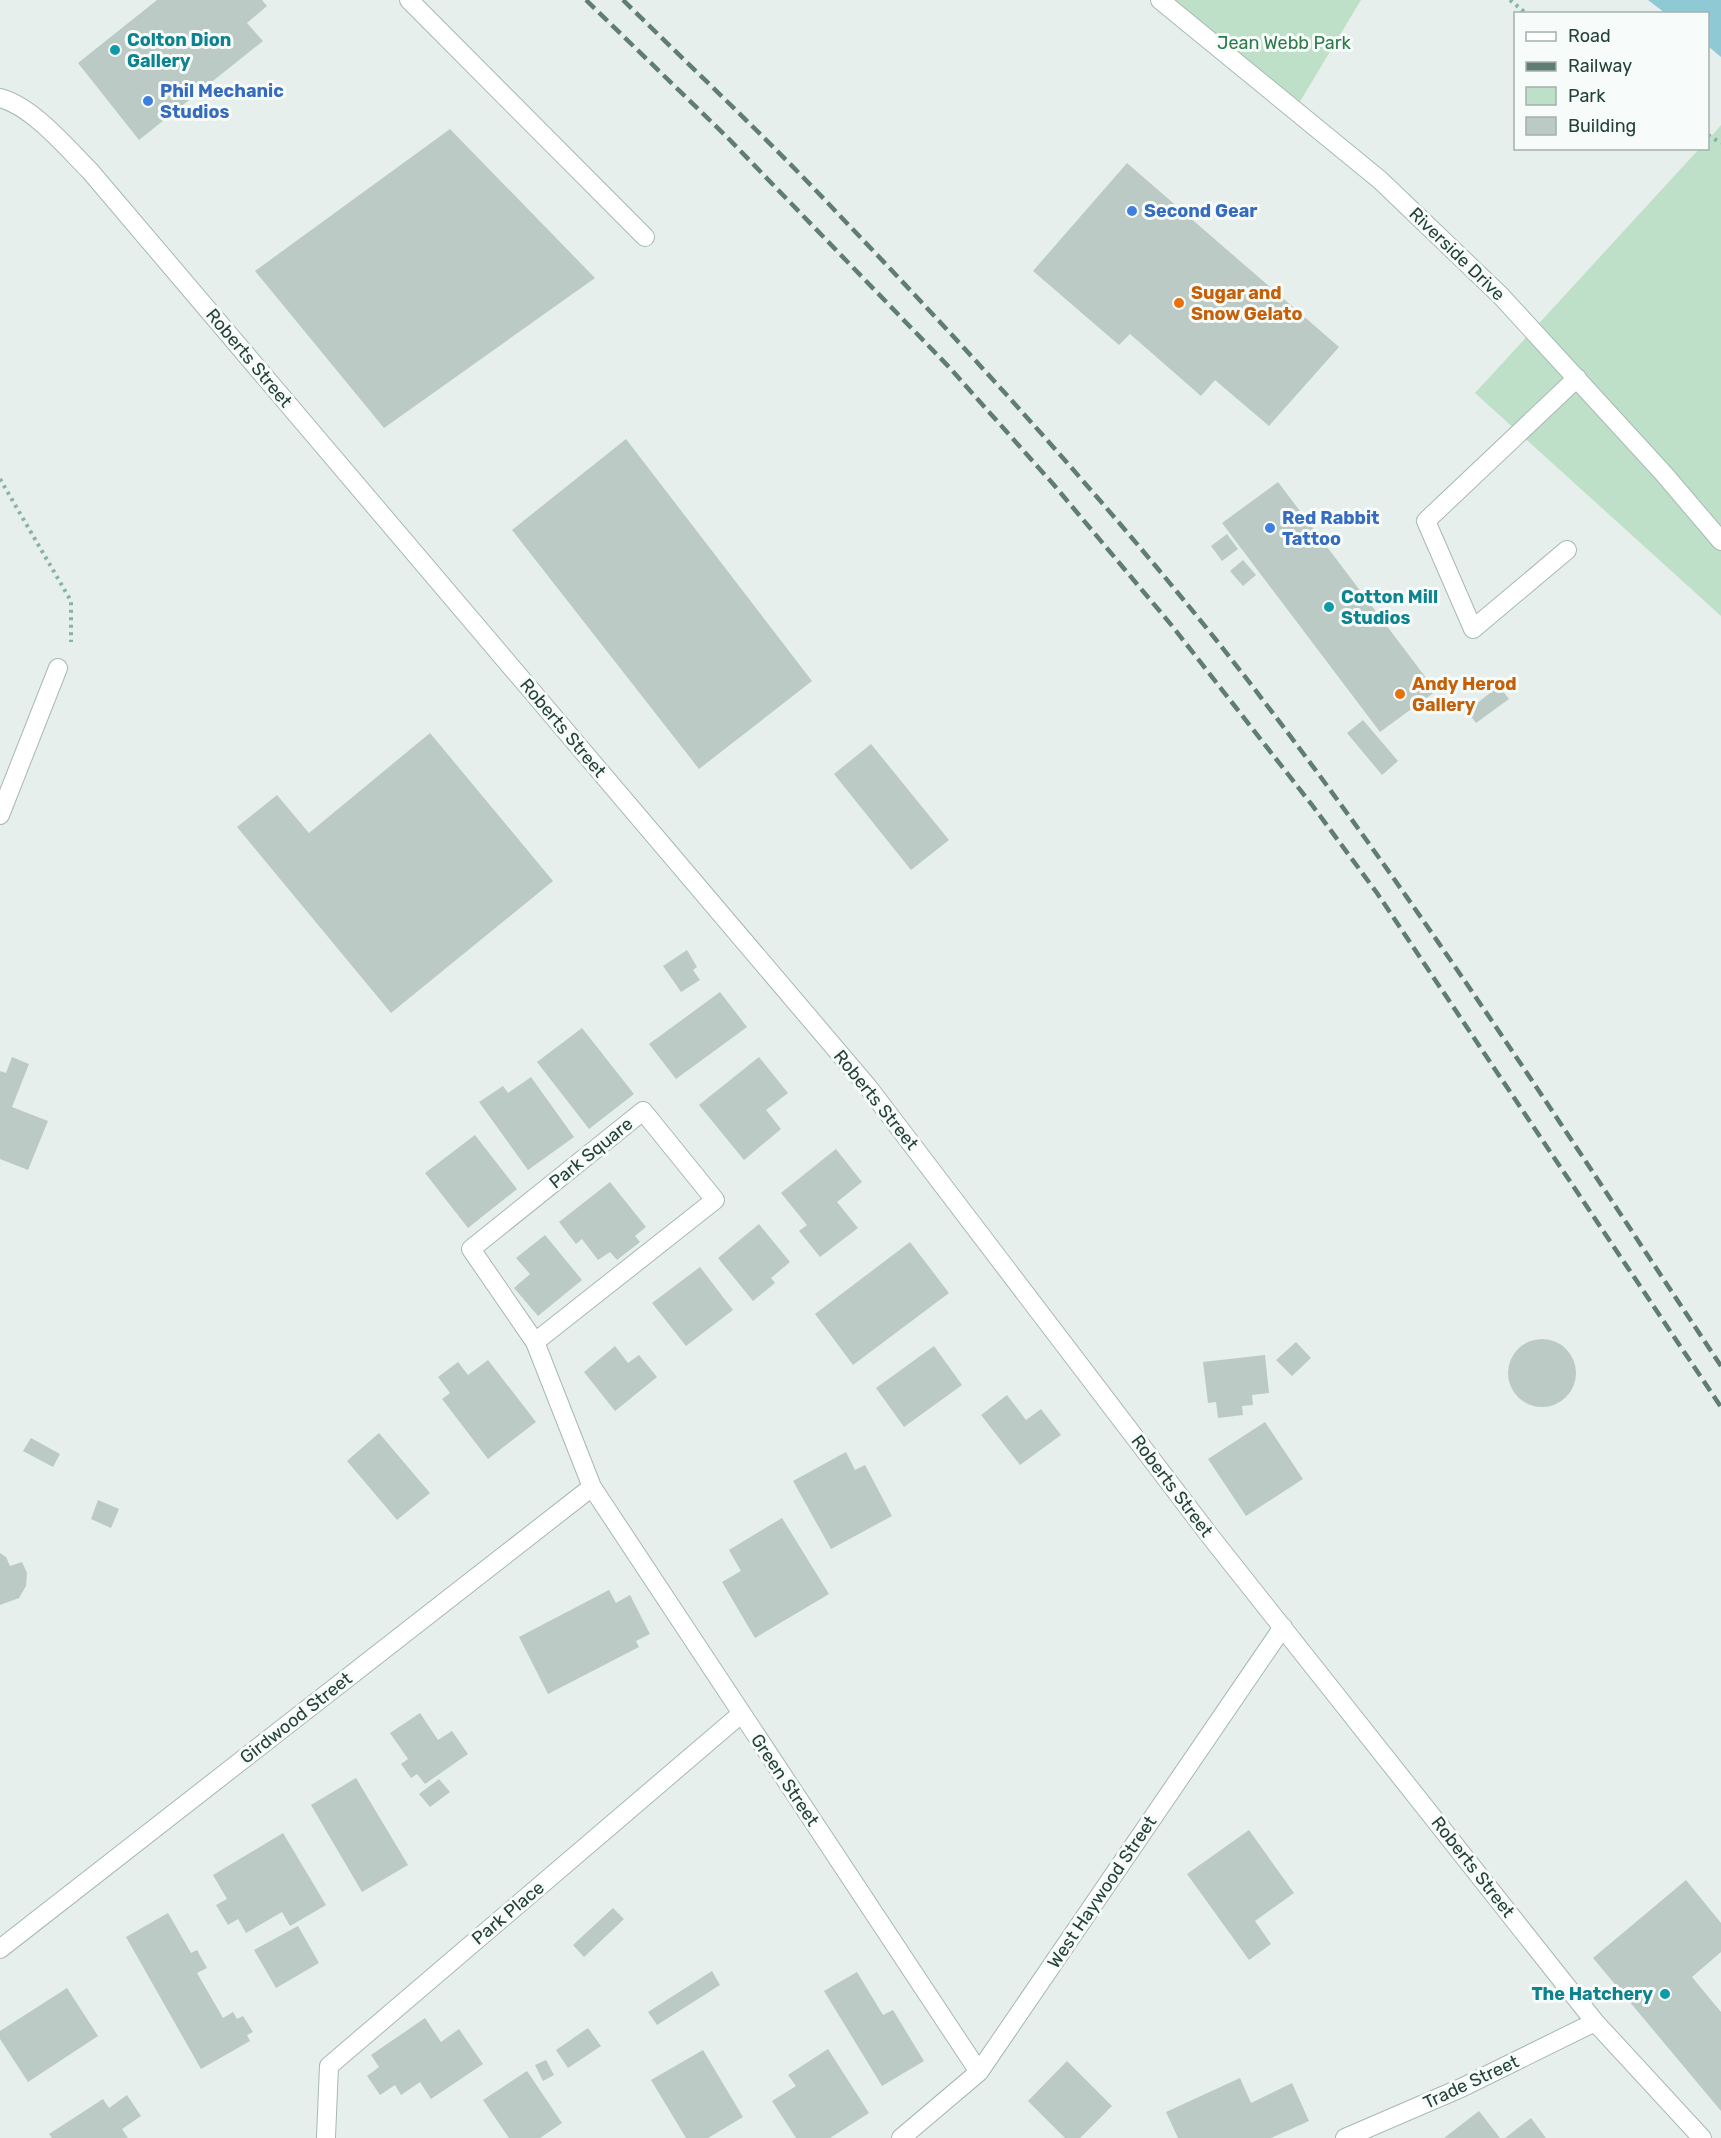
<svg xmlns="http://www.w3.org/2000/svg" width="1721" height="2138" font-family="Rubik,sans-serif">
	<rect width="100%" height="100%" fill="#e6efeb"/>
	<!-- green -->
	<path fill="#bfe0c8" d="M1162,0h199l-66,110z
		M1721,125v491l-246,-223 224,-244 9,-1v-8z"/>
	<!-- water -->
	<path fill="#8ec9d4" d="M1648,0h73v57l-13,-11v-32l-43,-1z"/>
	<!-- building -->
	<path fill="#bbcac4" d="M157,0h105l5,6 -20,17 16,18 -124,99 -61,-77z
		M450,129l145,149 -211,150 -129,-157z
		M1127,163l212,184 -70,79 -54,-46 -14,16 -71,-62 -11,11 -86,-74z
		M626,439l186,242 -113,88 -187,-239z
		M1278,482l158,209 -56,41 -158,-209z
		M1227,534l11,15 -16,12 -11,-15z
		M1243,560l13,15 -13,11 -13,-15z
		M1499,686l10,13 -33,24 -9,-12z
		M1363,720l35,41 -16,14 -35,-42z
		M430,733l123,148 -162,132 -154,-186 40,-32 32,38z
		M871,744l78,96 -38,30 -77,-96z
		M687,950l10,17 -4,3 7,10 -19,12 -18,-26z
		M720,992l27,35 -71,52 -27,-35z
		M582,1028l52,66 -45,35 -52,-67z
		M12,1057l17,7 -17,43 36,14 -20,49 -28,-11v-88l6,2z
		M759,1057l29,36 -22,17 15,19 -37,31 -45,-55z
		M531,1077l43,60 -46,33 -49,-68 24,-16 5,7z
		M475,1135l42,54 -49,39 -43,-55z
		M836,1149l26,33 -25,20 21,26 -38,29 -21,-26 8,-6 -26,-32z
		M610,1182l36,45 -11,9 5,6 -23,18 -7,-8 -12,8 -16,-21 -6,5 -17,-22z
		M759,1224l31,38 -19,16 4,5 -22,18 -35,-43z
		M545,1235l37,45 -44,36 -24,-28 16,-14 -14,-16z
		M910,1242l39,51 -96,72 -38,-51z
		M700,1267l33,43 -47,36 -34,-43z
		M1508 1373a34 34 0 1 1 68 0a34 34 0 1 1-68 0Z
		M1296,1342l15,16 -19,18 -16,-16z
		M615,1346l13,17 11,-8 18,22 -42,34 -31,-39z
		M934,1346l28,39 -58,42 -28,-39z
		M1265,1355l4,38 -17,2 1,10 -11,1 1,9 -25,3 -2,-16 -8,1 -5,-41z
		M488,1360l48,62 -48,37 -46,-60 8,-6 -12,-16 20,-15 10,13z
		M1007,1395l19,25 15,-11 20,26 -41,30 -39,-50z
		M1265,1422l38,57 -57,37 -38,-57z
		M379,1433l51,60 -33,27 -50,-59z
		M31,1438l29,16 -7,13 -30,-16z
		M846,1452l9,18 10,-5 27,51 -61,33 -38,-68z
		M98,1500l21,9 -8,19 -20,-9z
		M782,1518l47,76 -74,44 -33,-56 19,-11 -12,-21z
		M0,1553l6,4 4,9 12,-4 5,11 -1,13 -7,12 -19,7z
		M609,1590l7,13 14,-8 20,39 -14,7 3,6 -91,47 -29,-57z
		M420,1713l18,27 14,-9 16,23 -43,30 -8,-10 -6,4 -10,-14 7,-5 -18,-26z
		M356,1778l52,87 -46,27 -51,-87z
		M439,1779l11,13 -20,15 -11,-13z
		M1249,1830l45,63 -39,28 16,23 -22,16 -62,-86z
		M283,1833l43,72 -36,21 -8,-14 -36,21 -8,-14 -10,6 -12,-20 11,-6 -14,-24z
		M1686,1880l35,43v29l-29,25 29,35v99l-128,-153z
		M613,1908l11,11 -40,38 -11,-12z
		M168,1913l23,40 6,-3 10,18 -10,5 26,45 10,-6 4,7 6,-3 10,16 -6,3 3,6 -49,28 -75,-132z
		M298,1926l21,37 -43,25 -22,-38z
		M712,1971l8,14 -63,40 -9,-13z
		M857,1972l26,43 10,-5 31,51 -42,25 -58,-95z
		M67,1988l31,48 -70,46 -28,-43v-8z
		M425,2018l16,24 18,-13 24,35 -52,35 -11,-17 -19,13 -6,-10 -15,10 -13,-19 12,-9 -8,-12z
		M588,2028l13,18 -33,22 -12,-18z
		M828,2049l41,64 -39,25h-34l-24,-37 24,-15 -8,-11z
		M703,2050l40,67 -35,21h-22l-35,-58z
		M546,2060l8,15 -11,6 -8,-16z
		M1067,2061l45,45 -32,32h-15l-37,-37z
		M527,2071l35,52 -22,15h-31l-26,-38z
		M1240,2078l11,25 41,-20 17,38 -38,17h-93l-12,-26z
		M127,2095l14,21 -19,13 6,9h-76l-3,-4 54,-35 6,9z
		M1479,2111l21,27h-56z
		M1531,2118l15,20h-41z"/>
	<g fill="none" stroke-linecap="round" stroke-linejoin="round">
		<defs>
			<path id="lane" d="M409,0l236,237
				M1567,550l-94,79 -47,-108 151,-143"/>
			<path id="street" d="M0,98c32,8 67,50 90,73l778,916 342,449 385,486 107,116
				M0,815l58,-147
				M535,1342l180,-142 -72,-89 -172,138 64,93 57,145 387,585
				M0,1949l592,-462
				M326,2137l3,-71 412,-352
				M901,2138l78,-66 304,-445
				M1345,2138l116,-50 134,-66"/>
			<path id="secondary" d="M1160,0l220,180 121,116 163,178 57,67"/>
		</defs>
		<!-- lane casing -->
		<use href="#lane" stroke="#a8b8b2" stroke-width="20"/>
		<!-- street casing -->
		<use href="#street" stroke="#a8b8b2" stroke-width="20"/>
		<!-- secondary casing -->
		<use href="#secondary" stroke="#a4bbb3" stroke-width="20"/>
		<!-- path -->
		<path stroke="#86b3a5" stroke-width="4" stroke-dasharray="3 4.5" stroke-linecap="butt" d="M1510,0l17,14
			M1708,135l13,8
			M0,479l71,122v41"/>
		<!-- lane -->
		<use href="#lane" stroke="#fff" stroke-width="18"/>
		<!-- street -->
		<use href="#street" stroke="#fff" stroke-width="18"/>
		<!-- secondary -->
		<use href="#secondary" stroke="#fff" stroke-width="18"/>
		<!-- rail -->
		<path stroke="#5f7d75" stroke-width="4.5" stroke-dasharray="12 6" stroke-linecap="butt" d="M586,0l141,137 222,230 105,118 119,142 139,178 65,88 344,514
			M623,0c73,72 149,143 219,218 130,136 257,276 375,423 183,231 341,480 504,725"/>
	</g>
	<!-- markers -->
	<g fill="#0f9aa8" stroke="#f7fbf9" stroke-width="2">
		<circle cx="115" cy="50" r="6"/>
		<circle cx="1329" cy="607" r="6"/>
		<circle cx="1665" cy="1994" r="6"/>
	</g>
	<g fill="#3f7fe0" stroke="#f7fbf9" stroke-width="2">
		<circle cx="148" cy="101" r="6"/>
		<circle cx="1132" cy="211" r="6"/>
		<circle cx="1270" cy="528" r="6"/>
	</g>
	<g fill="#e8710a" stroke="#f7fbf9" stroke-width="2">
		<circle cx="1179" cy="303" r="6"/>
		<circle cx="1400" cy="694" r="6"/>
	</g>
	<g text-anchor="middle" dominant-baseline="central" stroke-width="6" stroke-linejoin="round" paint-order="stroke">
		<!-- culture labels -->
		<g font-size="18" font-weight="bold" fill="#0d838f" stroke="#f7fbf9" text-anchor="start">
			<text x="127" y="40">Colton Dion<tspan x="127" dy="21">Gallery</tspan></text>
			<text x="1341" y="597">Cotton Mill<tspan x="1341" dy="21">Studios</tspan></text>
			<text x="1653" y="1994" text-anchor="end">The Hatchery</text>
		</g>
		<!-- park labels -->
		<g font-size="18" fill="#2d7a4b" stroke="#f7fbf9">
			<text x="1284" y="43">Jean Webb Park</text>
		</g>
		<!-- shop labels -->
		<g font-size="18" font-weight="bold" fill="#366cbe" stroke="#f7fbf9" text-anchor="start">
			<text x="160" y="91">Phil Mechanic<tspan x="160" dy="21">Studios</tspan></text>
			<text x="1144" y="211">Second Gear</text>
			<text x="1282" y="518">Red Rabbit<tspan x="1282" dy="21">Tattoo</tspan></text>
		</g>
		<!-- street labels -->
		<g font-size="18" fill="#24423a" stroke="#f7fbf9">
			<text transform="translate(1457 254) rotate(44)">Riverside Drive</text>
			<text transform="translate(249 358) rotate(50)">Roberts Street</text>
			<text transform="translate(563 728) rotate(50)">Roberts Street</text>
			<text transform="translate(876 1100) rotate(51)">Roberts Street</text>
			<text transform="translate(591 1153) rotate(-39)">Park Square</text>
			<text transform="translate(1172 1486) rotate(53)">Roberts Street</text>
			<text transform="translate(296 1718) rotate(-38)">Girdwood Street</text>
			<text transform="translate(785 1780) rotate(56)">Green Street</text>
			<text transform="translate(1473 1867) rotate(52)">Roberts Street</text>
			<text transform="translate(1102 1892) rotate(-56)">West Haywood Street</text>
			<text transform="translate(508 1913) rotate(-40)">Park Place</text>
			<text transform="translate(1471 2082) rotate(-25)">Trade Street</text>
		</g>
		<!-- food labels -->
		<g font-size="18" font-weight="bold" fill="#c56008" stroke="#f7fbf9" text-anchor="start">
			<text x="1191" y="293">Sugar and<tspan x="1191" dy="21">Snow Gelato</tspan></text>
			<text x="1412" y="684">Andy Herod<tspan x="1412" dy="21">Gallery</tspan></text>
		</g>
	</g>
	<!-- legend -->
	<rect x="1514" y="12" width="195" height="138" fill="#f7fbf9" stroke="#a3b1ad" stroke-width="1.5"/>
	<rect x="1526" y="32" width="30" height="9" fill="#ffffff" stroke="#a3b1ad" stroke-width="1.5"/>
	<text x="1568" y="42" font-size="18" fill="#24423a">Road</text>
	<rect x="1526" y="62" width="30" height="9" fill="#5f7d75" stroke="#a3b1ad" stroke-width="1.5"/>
	<text x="1568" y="72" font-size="18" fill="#24423a">Railway</text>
	<rect x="1526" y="87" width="30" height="18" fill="#bfe0c8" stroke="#a3b1ad" stroke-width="1.5"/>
	<text x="1568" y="102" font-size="18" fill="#24423a">Park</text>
	<rect x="1526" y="117" width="30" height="18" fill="#bbcac4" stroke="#a3b1ad" stroke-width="1.5"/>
	<text x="1568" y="132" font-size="18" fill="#24423a">Building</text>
</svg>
